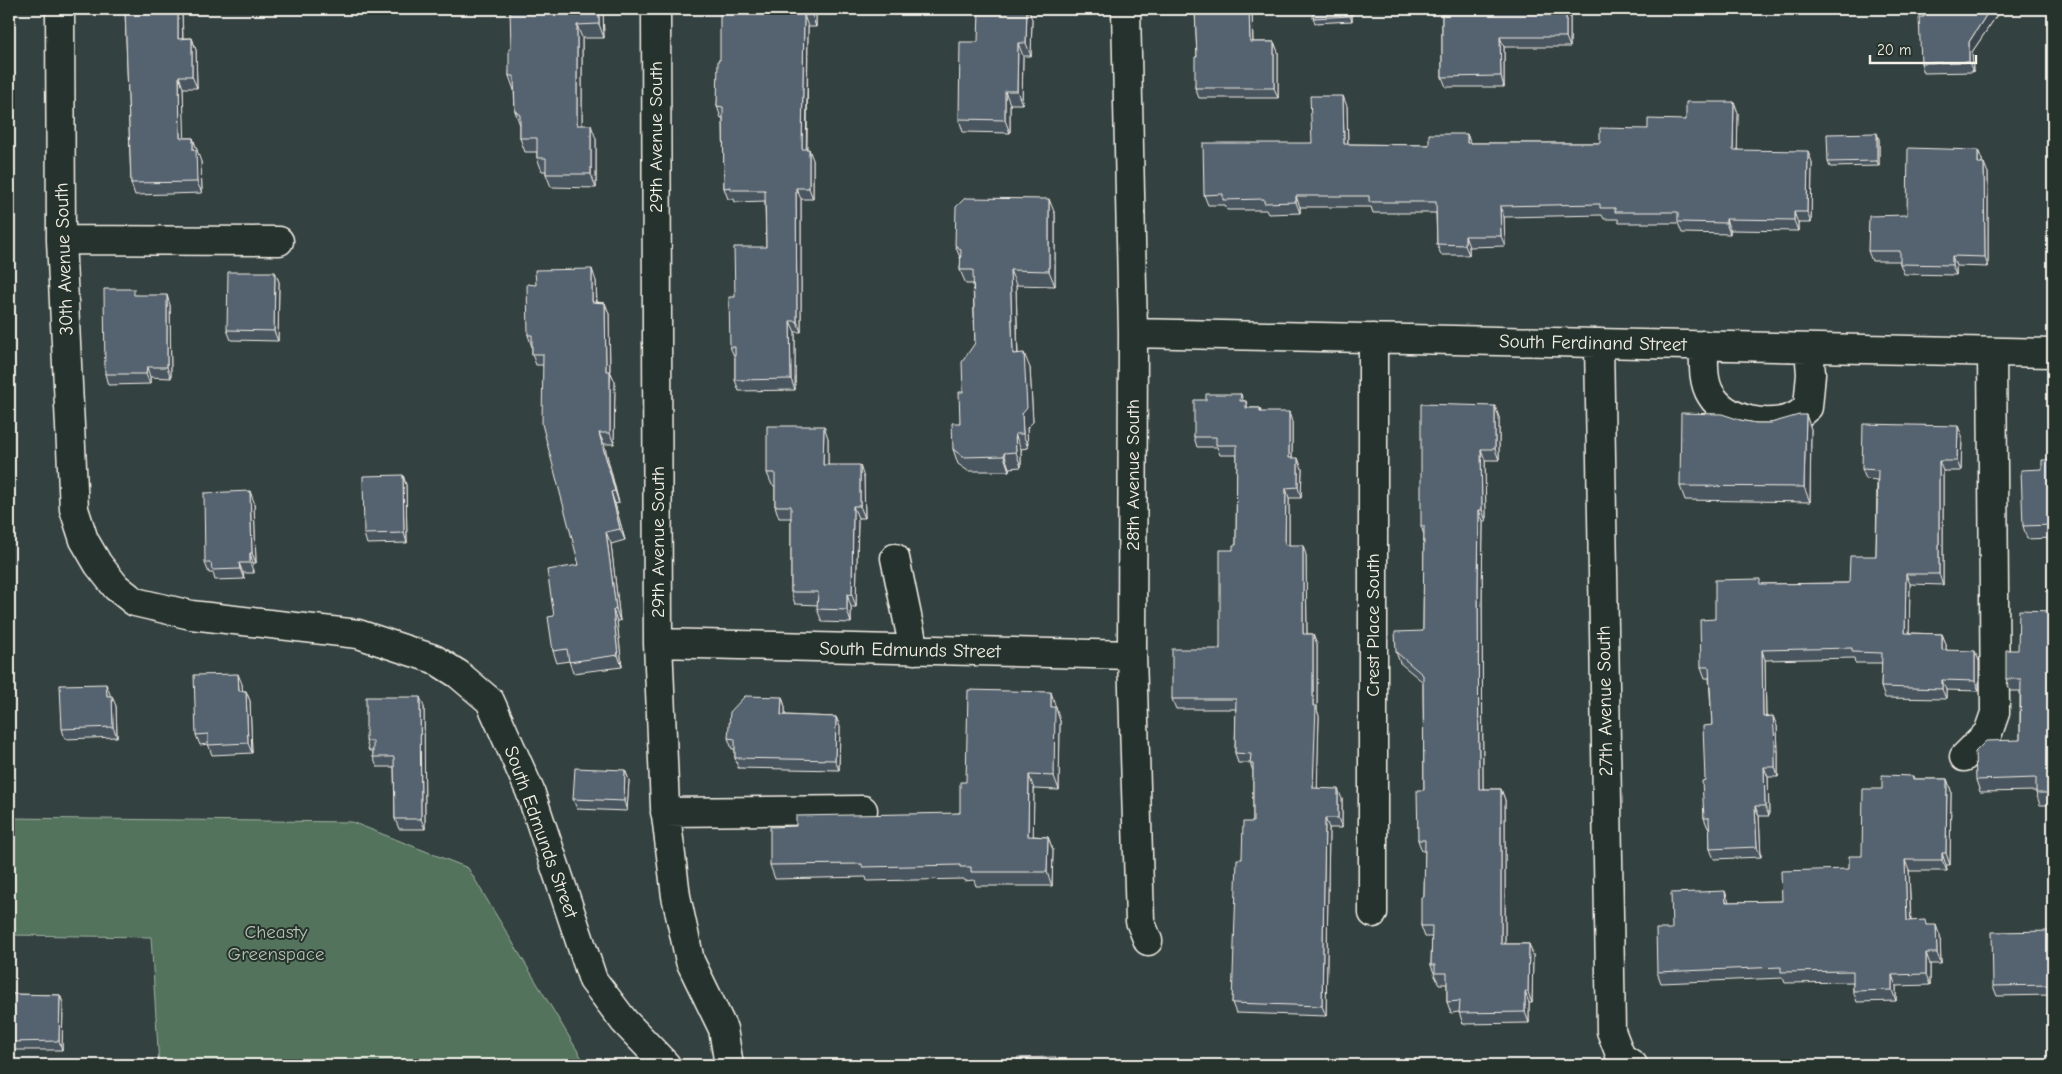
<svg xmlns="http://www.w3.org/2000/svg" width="2062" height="1074" font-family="'Comic Neue',sans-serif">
	<rect width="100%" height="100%" fill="#344141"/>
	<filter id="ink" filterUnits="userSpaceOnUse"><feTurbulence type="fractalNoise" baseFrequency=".02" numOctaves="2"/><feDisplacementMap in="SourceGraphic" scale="10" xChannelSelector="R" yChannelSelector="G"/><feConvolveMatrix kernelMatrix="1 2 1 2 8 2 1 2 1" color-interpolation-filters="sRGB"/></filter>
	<g filter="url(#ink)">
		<!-- green -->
		<path fill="#52735d" stroke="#a3b2a2" d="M9,818l343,4 116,46 118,197h-427l-8,-128 -142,-2z"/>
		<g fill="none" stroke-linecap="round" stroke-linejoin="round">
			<defs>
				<path id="minor" d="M60,9l1,231 13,269 10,31 14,24 18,23 19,15 56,13 167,19 76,25 24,15 32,27 40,90 63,189 31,41 42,44
					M656,9l2,634 7,164 11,89 14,65 33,68 6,36
					M1126,9l7,324 -1,322 8,266 8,20
					M61,240l218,1
					M1133,333l920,20
					M1373,338v575
					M1599,343l12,688 10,26 12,8
					M1704,345c0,16 -2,36 7,50 16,26 58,34 85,21 4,-2 8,-6 12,-9l3,-33 -2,-26
					M895,558l19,92
					M658,643l474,12
					M1964,757l24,-24 7,-20 -3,-361
					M665,812l198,-2"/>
			</defs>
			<!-- minor casing -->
			<use href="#minor" stroke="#f4f1e8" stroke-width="31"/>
			<!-- minor -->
			<use href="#minor" stroke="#26332d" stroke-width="28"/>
		</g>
		<!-- wall -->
		<path fill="#48545f" stroke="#f4f1e8" d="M125,9h57l1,29h9l4,12 1,38h-14l1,50h9l4,12v3l4,9 1,31 -67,2 -4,-12z
			M603,9l1,29h-22v87l14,14v49l-45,-1 -5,-13v-3h-4l-5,-13v-6h-12l-5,-14v-13l-5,-14 -1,-21 -5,-14 2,-27z
			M816,9v18h-8l-1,122 6,11v39h-12v133h-6v58l-56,1 -4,-11v-22l-5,-11 5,-50 31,-50 -1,-46 -30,1 -1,-3h-6l-4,-11 -1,-70h-2l-4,-12 3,-46z
			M1195,9h57l1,33h21l4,10v46h-79l-4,-10 2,-31z
			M1352,9v12l-37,2 -2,-5z
			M1442,9h128v38h-66v40h-58l-4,-10z
			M1924,9h70l3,6 -25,37 1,20 -49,1 -3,-10 3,-46z
			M1032,19l-1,37h-8l-1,48h-12v29l-47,-1 -4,-13z
			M1734,102l4,11 -1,37 75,12 -1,61h-13v8l-68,-1v4l-48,-1 -4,-10h-59l-1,-4h-14l-2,-4 -98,2 1,29 -36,1v8h-28l-4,-11 -1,-31h-63l-2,-6h-71v6l-32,1 -2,-4h-39l-2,-5h-17l-4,-10 108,-52 35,-37 1,38 81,1 38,-11 3,9h130l48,-14 38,-9z
			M1879,139v27l-49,1 -2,-5z
			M1978,150l4,10v3l6,10v94l-32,-1v9l-52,-1 -4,-10v-3h-28l-4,-10z
			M1055,214v72l-39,-1 2,69 12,14 3,54 -6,6 1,20 -7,1v18l-12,1v3h-41l-10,-7 -5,-15 7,-26 3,-31 12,-49 -2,-59h-7l-6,-14 1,-10 -6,-15z
			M275,272l4,10 -1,59 -47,-1 -4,-10z
			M596,281l1,21 8,1 4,11 1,57 5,11 -1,62h-10l15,59 -4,1 10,36 -14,4 9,77h-3l5,46 -49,6 -4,-12 -12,2 -4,-12 1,-35 25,-51 -36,-200h-7l-4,-11v-7l-4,-12 8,-50z
			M136,295l34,10 1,73 -21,-1v7l-42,1 -3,-11z
			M1241,394l2,7h3l2,7h12l1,4 31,10v36l10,11 -1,29h-12v47l17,10 1,79h6l4,10v66l2,6 -2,72 25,11v29h-13l-3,188 -90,-3 -4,-10 10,-144 11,-37v-51l-3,-8h-12l-3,-10 1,-44h-60l-4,-10 48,-50 13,-99 3,-5 1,-90h-17l-3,-8h-20l-3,-10 12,-37z
			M1806,415l5,14 -1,73 -125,-2 -5,-14 60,-66 16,3h15z
			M1499,417v43h-14l1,61h-3l-1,76 1,192h18l4,11v144h24l4,11 -1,48h-3v20l-66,1 -4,-12 -8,1 -4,-11v-18h-8l-4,-8 -4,-11 1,-28h-7l-4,-11 3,-29 1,-46h-3l-4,-11 6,-50 -1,-108 -23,-19 -4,-11 27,-21 1,-96 -3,-9z
			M1962,436l-1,35h-18v114l-33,-1 -1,49 33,1 4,10v6l33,11v30l-33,-1v9l-61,-1 -4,-11 1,-24h-27l-1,-5 -89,2 1,56 11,10 1,27v24h-10l1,39h-10l2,41 -47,2 -4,-10v-21h-2l-4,-10 1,-38 7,-55 -3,-47h-4l-4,-11 14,-48 47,-35 87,-1 27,-27 1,-76 -11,-1 -4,-10z
			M828,438v27l36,13 1,40h-7l-2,89h-5v16l-29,-1 -5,-13 1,-4 -23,-1 -4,-12v-74h-12l-4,-12v-20l-3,-1 -5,-12z
			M2053,460v78l-26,1 -4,-13 19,-57z
			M403,475l3,10 1,58 -40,1 -3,-10z
			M254,502l2,61h-3l1,10h-11l1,6 -29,1 -2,-7h-4l-4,-10z
			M2053,611v194h-13l-4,-12v-2l-56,1 -4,-12 44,-40v-49h-10l-4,-12 12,-29z
			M106,684l4,12 6,10 1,31 -52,2 -3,-10z
			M242,684v7h4l4,10 2,52 -40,2 -4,-11 -8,1 -4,-10z
			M782,697l3,10v8l51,2 4,10 -1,43 -101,-2 -3,-10v-9h-3l-4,-11z
			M1056,706v2l4,13 -1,69 -25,-1 -1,47 15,1 5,13 -1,36h-76l-2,-6 -10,1v-2l-97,2 -1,-4 -91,2 -5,-14 26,-39 164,-13 6,-31z
			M424,707l1,122h-26l-4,-10 -1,-52h-17l-4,-10v-6h-4l-3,-10z
			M625,770l4,10 -2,31 -50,-2 -4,-10z
			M1913,776l1,3h33l4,12 -1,74h-4l1,6h-38l2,50 16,4 13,11 1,28h-11v21l-34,1v15l-39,1 -4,-11v-9l-68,1 -2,-5 -122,5 -4,-11 15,-43 57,-27 53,-1 67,-32 13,-13 20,-67z
			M2053,931v64l-56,1 -4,-10z
			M9,956l1,3 -1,35 51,1 3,8 -1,47h-53z"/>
		<!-- shaded-wall -->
		<path fill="#3b454e" stroke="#f4f1e8" d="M178,9h4l1,41 -5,-11z
			M599,9h4l1,29 -5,-14z
			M812,9h4v18l-4,-12z
			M1027,9h1l4,10 -1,37 -5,-13z
			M1249,9h3l1,43 -3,-10z
			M1350,9h2v12l-2,-5z
			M1566,9h4v38l-4,-10z
			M1990,9h4l3,6 -25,37 1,20 -4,-10v-20z
			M804,15l4,12 -2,133 -4,-11z
			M577,25l5,13v101l-5,-14z
			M1500,37l4,10v40l-3,-11z
			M192,38l4,12 1,38 -5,-12z
			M1274,42l4,10v46l-4,-10z
			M1018,43l5,13 -1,48 -5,-13z
			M179,76l4,12 2,62 -5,-12z
			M1005,91l5,13v29l-5,-13z
			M1343,96l4,10 1,49 -4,-11z
			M1734,102l4,11 -1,48 -4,-11z
			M591,125l5,14v49l-5,-14z
			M1877,133l2,6v27l-2,-5z
			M1467,134l4,11 -4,-2z
			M193,138l8,24 1,31 -5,-11 -4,-32z
			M809,149l4,11v39l-4,-11z
			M1978,150l4,10v13l-4,-10z
			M1808,151l4,11 -1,61 -4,-11z
			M1984,163l4,10v94l-3,-10z
			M796,188l5,11v133l-4,-11z
			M1296,196l4,11v6l-4,-11z
			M1049,199l6,15v72l-6,-15z
			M1500,206l4,11 1,29 -4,-10z
			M1794,212l4,11v8l-4,-11z
			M1726,219l4,11v4l-4,-11z
			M1465,236l4,11v8l-4,-10z
			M1952,256l4,10v9l-4,-10z
			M592,269l4,12 1,33 -5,-12z
			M1010,270l6,15 2,84 -5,-15z
			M275,272l4,10 -1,59 -4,-10z
			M167,295l3,10 1,73 -4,-11z
			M605,303l4,11 1,68 -4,-11z
			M790,321l5,11v58l-4,-11z
			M1024,353l6,15 3,54 -6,6 1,20 -5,-14 -1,-20z
			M147,367l3,10v7l-4,-10z
			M610,371l5,11 -1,62 -4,-11z
			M1495,406l4,11v43l-4,-11z
			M1289,412l3,10v46l-3,-10z
			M1806,415l5,14 -1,73 -6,-15z
			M824,426l4,12v40l-5,-13z
			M1958,426l4,10 -1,35 -4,-10z
			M599,433l5,11 15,59 -4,-12z
			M1015,434l6,15v18l-5,-15z
			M1481,449l4,11 1,61 -4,-11z
			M1004,453l5,15v3l-5,-15z
			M1298,458l4,11 -1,29 -3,-11z
			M1939,461l4,10v114l-4,-11z
			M860,465l4,13 1,40 -5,-12z
			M403,475l3,10 1,58 -3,-10z
			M1286,488l3,10v57l-4,-10z
			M250,491l4,11 2,61 -4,-10z
			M611,492l4,12 10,36 -5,-11z
			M853,506l5,12 -2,89 -4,-12z
			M1479,510l4,11 -1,76 1,203 -4,-11 -1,-203z
			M606,532l5,12 9,77 -4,-12z
			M1303,545l3,10 1,89 -4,-10z
			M250,553l3,10 1,10 -4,-10z
			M239,563l4,10 1,6 -4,-10z
			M1906,574l4,10 -1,59 -4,-10z
			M847,594l4,13v16l-4,-13z
			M613,610l4,11 5,46 -4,-12z
			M1313,634l4,10v66l2,6 -2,82 -4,-10z
			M1942,634l4,10v16l-4,-10z
			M1762,650l3,10 1,67 -3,-10z
			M1975,651l4,10v30l-4,-10z
			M238,674l4,10 1,17 -4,-10z
			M1942,680l4,10v9l-4,-10z
			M106,684l4,10v12l-3,-10z
			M246,691l4,10 2,52 -4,-10z
			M1051,692l9,29 -1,69 -5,-14 -3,-69z
			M112,696l4,10 1,31 -4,-10z
			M420,697l4,10 1,122 -4,-10z
			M782,697l3,10v18l-4,-10z
			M1773,716l4,10 1,27v24l-3,-10z
			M836,717l4,10 -1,43 -4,-10z
			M1764,767l4,10 1,39 -4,-10z
			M625,770l4,10 -2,31 -3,-10z
			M1029,775l5,14 -1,61 -5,-14z
			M1947,779l4,12 -1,74 -4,-12z
			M1338,789l4,10v29l-4,-10z
			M1501,789l4,11v155l-4,-11z
			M1755,806l4,10 2,41 -4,-10z
			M1325,818l4,10 -3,188 -4,-10z
			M1048,837l5,13 -1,36 -5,-14z
			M1942,853l4,12 1,6 -5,-11z
			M1905,860l4,11 2,61 -4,-11z
			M1725,891l4,11h-3z
			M1936,925l4,11 1,28 -4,-11z
			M1529,944l4,11 -1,48 -4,-11z
			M1926,953l4,11v21l-4,-11z
			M9,956l1,3 -1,44z
			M1892,975l4,11v15l-4,-11z
			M1525,992l4,11v20l-4,-11z
			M60,995l3,8 -1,47 -3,-9z"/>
		<!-- building -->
		<path fill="#54626f" stroke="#f4f1e8" d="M125,9h53v30l14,-1v38h-13l1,62h13v12h3l1,32 -66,1z
			M510,9h89v15l-22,1v100h14v49h-45v-16h-9v-20h-17v-23l-5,-4 -1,-35h-5v-27h2z
			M720,9h92v6h-8l-2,134h7v39h-13l1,133h-7l1,58 -56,1v-33h-5l-1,-50h6l-1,-50h32l-1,-57h-34v-3l-7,1 -1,-81 -6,-1 1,-46h2z
			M979,9h48l-1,34h-8l-1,48h-12v29l-46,-1 1,-77h18z
			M1195,9h54l1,33h24v46h-79v-31h2z
			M1313,9h37v7l-37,2z
			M1442,9h124v28h-66l1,39 -59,1z
			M1924,9h66l-21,33v20l-48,1 -2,-46h5z
			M1310,96h33l1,48 85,1v-11h38v9h133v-15l48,1v-10l38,1v-18h48l-1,48 75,1 -1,61h-13v8l-68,-1v4l-48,-1v-10h-63v-4h-15v-4l-100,2 1,30h-36v9l-28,-1 -1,-42h-67v-6h-73v6l-32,1v-4l-41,1v-6l-19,1 -1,-52h109z
			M1877,133v28l-49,1 -1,-28z
			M1908,148l70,2v13h6l1,94 -33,-1v9l-52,-1v-13h-32l1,-35 38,-1z
			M965,198l84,1v72l-39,-1 3,84 11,-1 3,55 -5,6 1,20h-8l1,18 -12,1v3l-41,1 -10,-8 -1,-26h8l-1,-31h4l-1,-30 13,-19 -2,-73h-13l1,-20 -6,-5 1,-38z
			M592,269v33l13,1 1,68h4v62h-11l16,58 -4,1 9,37 -14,3 10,77 -3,1 5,45 -49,7 -2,-13 -14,2 -5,-34 6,-1 -7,-46 32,-5 -37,-141 1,-70h-11v-19h-4l-1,-51 9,1 -1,-15z
			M228,272h47l-1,59 -47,-1z
			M104,289h30v6h33v72h-20l-1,7h-41z
			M1206,394h35l-1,7h6v7h14v4h29v46h9v29l-12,1 -1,57h18v89h10v72h3l-3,82 25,1v29h-13l-3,188 -90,-3 5,-144h5l1,-37h10v-58h-3l1,-10 -16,-1 1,-54h-64v-50h48v-99h13v-5h3l1,-100h-21v-8h-22v-37h12z
			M1421,404l74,2v43h-14l1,61h-3l-1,76 1,203h22v155h28l-1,48h-3v20l-66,1 1,-12 -13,1v-29h-12v-8h-4l1,-39h-11v-29h3l1,-57h-7l-1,-50h7l-1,-115 -27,-23 -1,-20 28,-1 1,-105h-3z
			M1681,413l41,1 18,6 16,3h15l28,-8h7l-2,72 -124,-1z
			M1863,424l95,2 -1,35h-18v113h-33l-1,59 37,1v16l33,1v30l-33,-1v9l-61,-2 1,-34 -30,-1v-4l-90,2 1,67 10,-1 2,27v24h-11l1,39h-10l2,41 -47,2 -1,-31h-5l-2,-37 3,-1 -2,-54 9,-1 -3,-58h-8l-1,-47 15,-1v-39l45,-1v5l89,-1 1,-27h26l2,-86 -16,-1z
			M767,426h57l-1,39h37v41h-7l-1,89 -5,-1v16l-30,-1 1,-17h-27v-86h-16v-33h-8z
			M2042,460h11v65l-30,1 -2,-56 21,-1z
			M403,475l1,58 -40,1 -1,-58z
			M250,491l2,62h-2v10h-11l1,6 -28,1 -1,-7h-6l-1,-70z
			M2019,610l34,1v182h-17v-15l-60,2 -1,-28 11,-11 34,-1 1,-61h-15v-29h12z
			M238,674l1,17h7l2,52 -40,2v-11l-12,1 -2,-60z
			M106,684l1,12h5l1,31 -51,2 -2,-44z
			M968,690l83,2v15h4l-1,69 -25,-1 -1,61 20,1 -1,35h-76v-5h-11v-2l-98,2v-3l-92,1v-38l26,-1v-10l164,-3v-31h6z
			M745,696l37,1 -1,18 55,2 -1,43 -100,-2v-19l-7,-1 2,-26z
			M366,697h54l1,122h-26l-1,-62h-21v-16h-7z
			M575,768l50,2 -1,31 -51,-2z
			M1882,775l31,1v3h34l-1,74h-4v7h-37l2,61 18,-1 1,5h10l1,28h-11v21l-34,1v15l-39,1v-20l-72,1v-5l-124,5 -1,-43h16l-1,-36 54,-2 1,11 56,-1 -1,-30 68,-2v-13h13l1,-67h19z
			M2053,931v54l-60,1 -1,-54z
			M9,994l51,1 -1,46 -50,1z
			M1056,1057l1,8h-39l-1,-7z"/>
	</g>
	<g text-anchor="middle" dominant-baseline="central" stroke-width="4" stroke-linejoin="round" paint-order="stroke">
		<!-- street labels -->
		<g font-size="19" fill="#f4f1e8" stroke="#26332d">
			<text transform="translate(656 137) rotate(-90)">29th Avenue South</text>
			<text transform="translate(64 259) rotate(-92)">30th Avenue South</text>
			<text transform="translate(1593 343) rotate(1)">South Ferdinand Street</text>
			<text transform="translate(1133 475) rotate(-90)">28th Avenue South</text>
			<text transform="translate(658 542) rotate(-90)">29th Avenue South</text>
			<text transform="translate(1373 625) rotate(-90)">Crest Place South</text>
			<text transform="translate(910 650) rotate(1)">South Edmunds Street</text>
			<text transform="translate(1605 701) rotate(-91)">27th Avenue South</text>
			<text transform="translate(541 832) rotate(70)">South Edmunds Street</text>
		</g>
		<!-- park labels -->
		<g font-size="19" fill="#b3bfb0" stroke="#26332d">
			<text x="276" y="932">Cheasty<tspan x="276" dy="22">Greenspace</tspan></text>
		</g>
	</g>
	<!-- margin -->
	<rect width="2062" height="1074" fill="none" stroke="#26332d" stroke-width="30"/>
	<rect x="15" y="15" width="2032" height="1044" fill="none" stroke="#f4f1e8" stroke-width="2" filter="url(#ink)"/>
	<!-- scale -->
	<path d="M1870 55v8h106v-8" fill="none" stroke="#f4f1e8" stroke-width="2.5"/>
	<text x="1877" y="55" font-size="15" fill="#f4f1e8" stroke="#26332d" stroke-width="4" paint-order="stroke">20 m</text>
</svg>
